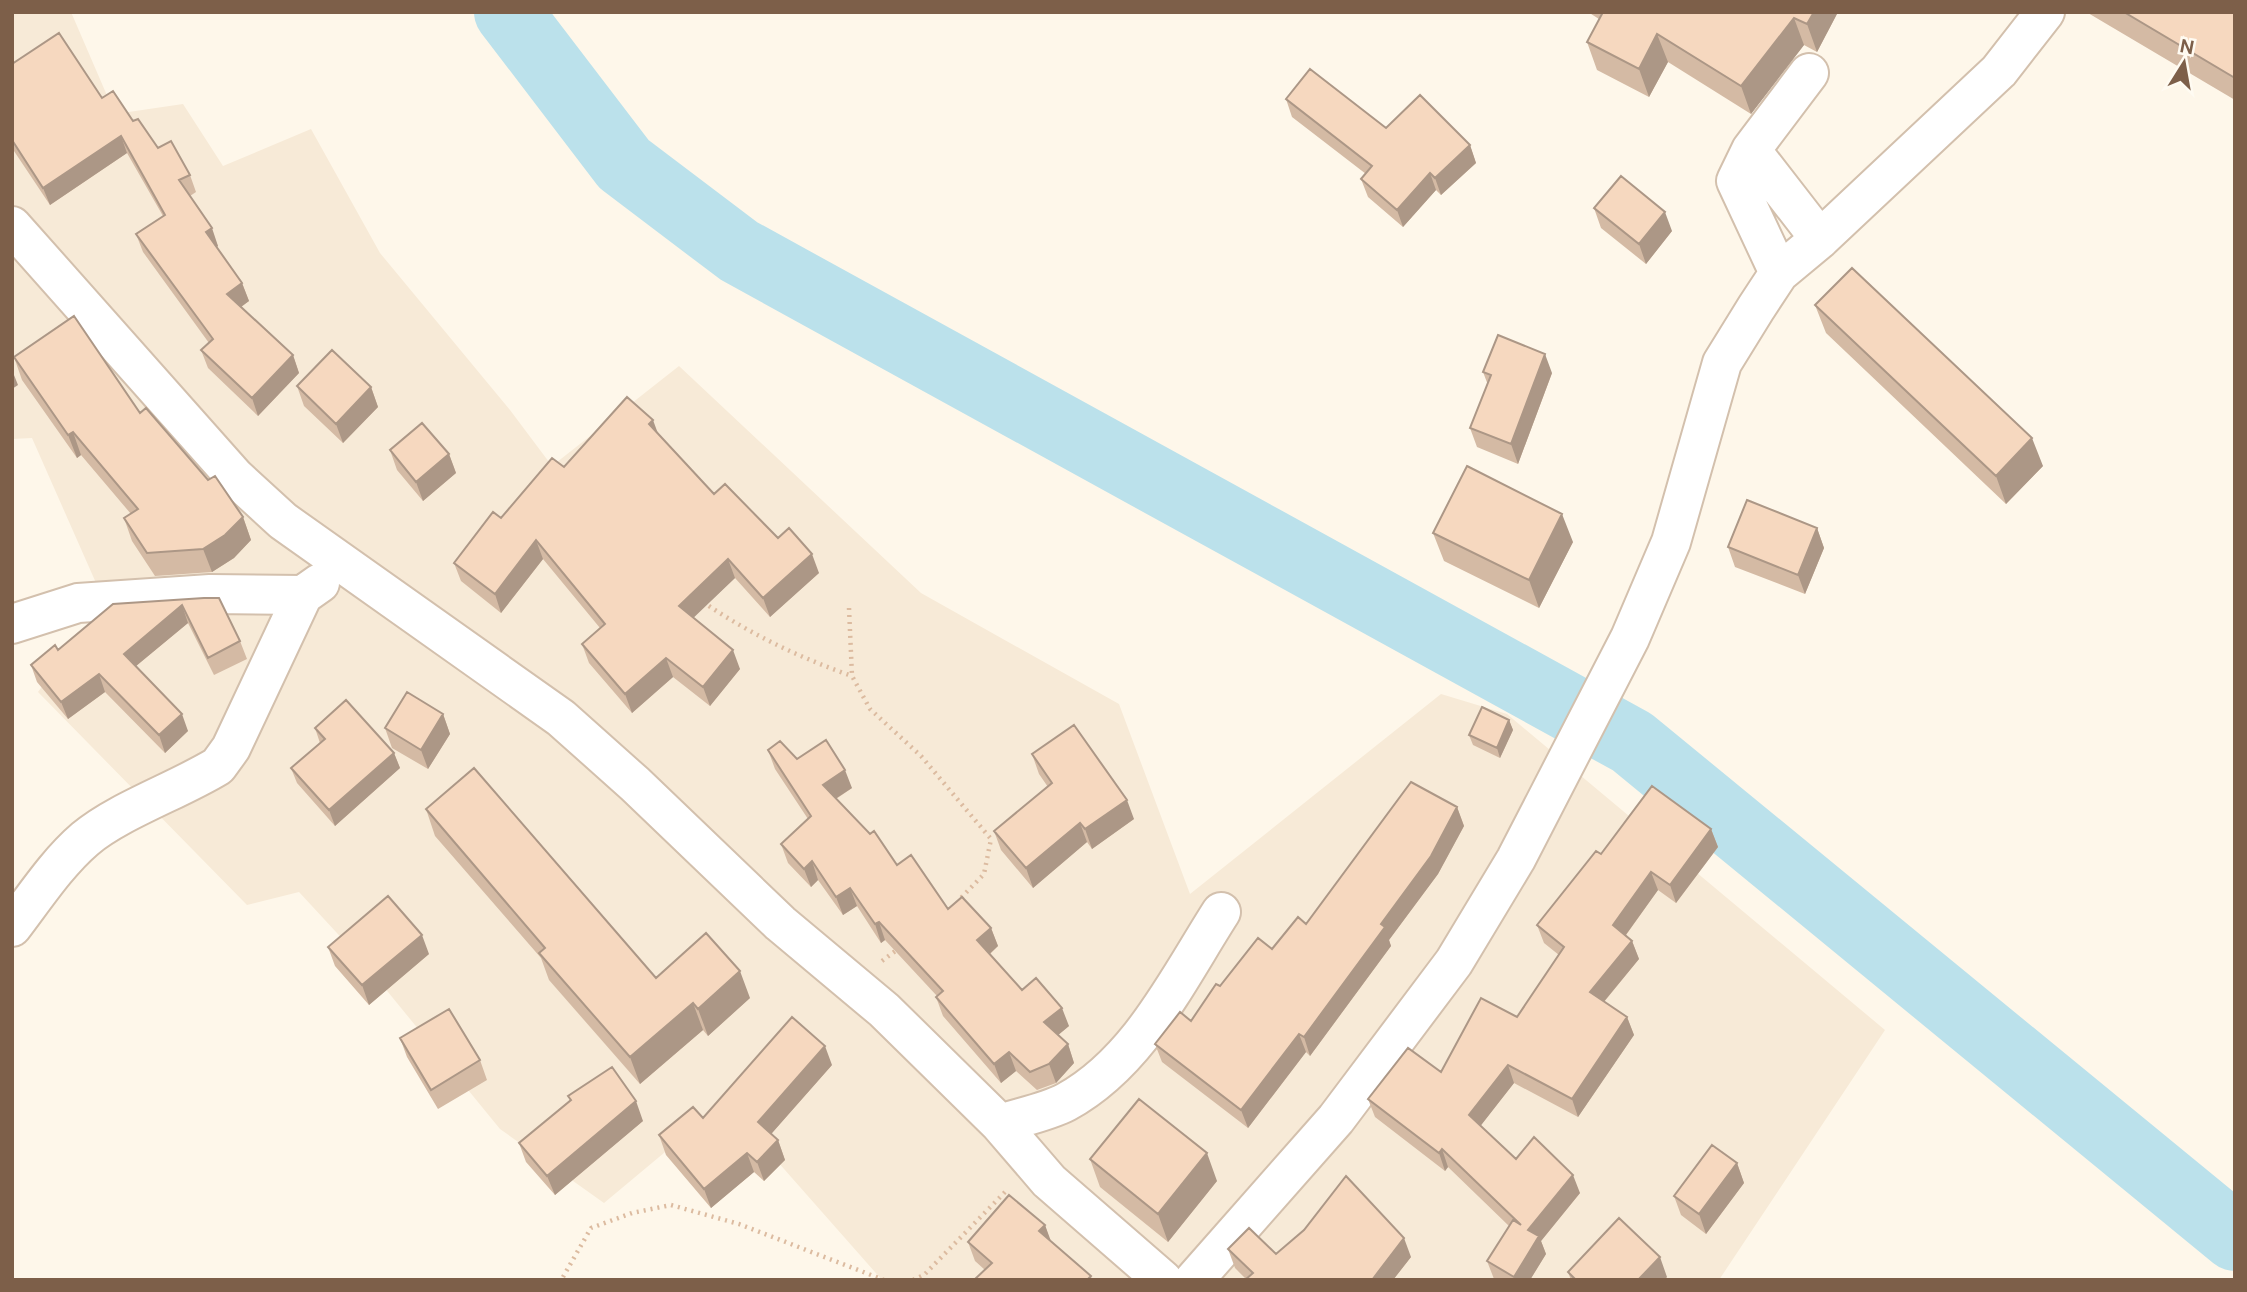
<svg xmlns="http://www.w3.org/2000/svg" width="2247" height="1292" font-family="'DM Sans',sans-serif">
	<rect width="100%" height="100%" fill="#fef7ea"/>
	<!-- residential -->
	<path fill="#f7ead7" d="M12,12h59l44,102 68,-10 40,62 88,-37 69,124 130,157 42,56 127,-100 242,227 198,111 71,190 251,-200 66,20 378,316 -166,250h-837l-157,-178 -121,101 -104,-74 -139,-170 -62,-67 -52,13 -209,-213 66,-91 -72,-163 -20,1z"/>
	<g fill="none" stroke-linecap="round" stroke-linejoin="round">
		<!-- river -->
		<path stroke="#bbe1eb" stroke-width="68" d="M508,12l116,152 115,87 893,491 603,495"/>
		<defs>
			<path id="minor" d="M1751,150l69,89
				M12,226l223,251 48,44 278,197 74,66 145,139 104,87 116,114 49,57 114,99
				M1779,273l-43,-92 15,-31 58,-77
				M12,624l66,-21 132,-9 93,1 17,-12
				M12,927c23,-30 45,-64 73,-88 33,-28 94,-49 133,-73l13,-18 72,-153
				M1000,1124c21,-7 47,-12 66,-22 73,-40 112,-123 155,-190
				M1194,1280l142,-161 118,-157 62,-103 114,-221 41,-96 51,-179 34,-55 23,-35 41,-34 179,-168 46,-59"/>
		</defs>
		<!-- minor casing -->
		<use href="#minor" stroke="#d3c0ad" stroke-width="42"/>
		<!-- path -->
		<path stroke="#dcbba0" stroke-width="4.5" stroke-dasharray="2 5" stroke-linecap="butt" d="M703,602c47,32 95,55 149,74
			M849,608l3,68 18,33 51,47 70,83 -7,35 -25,26
			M882,961l16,-12
			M563,1277l28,-49 41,-15 39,-8 68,19 145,56
			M913,1280l11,-5 82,-84"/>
		<!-- minor -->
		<use href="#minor" stroke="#fff" stroke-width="38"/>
	</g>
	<!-- wall -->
	<path fill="#d4baa4" d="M1588,12h250l-21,40 -13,-7 -53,69 -83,-52 -19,35 -52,-27 -10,-28 12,-23z
		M2088,12h147v88l-147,-87z
		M12,64l90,34 31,23 25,27 32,27 6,17 -6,4 28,50 -1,1 25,36 7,18 -8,6 52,48 6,18 -41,43 -50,-48 -7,-18 8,-7 -66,-91 -7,-18 27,-18 -36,-63 -77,52 -38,-57z
		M1286,99l100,29 84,17 6,18 -35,32 -5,-5 -33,37 -35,-30 -7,-18 5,-5 -74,-57z
		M1594,208l78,23 -26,33 -45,-36z
		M1815,305l228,161 -37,38 -180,-171z
		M14,357l126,56 103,104 8,23 -17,18 -22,14 -57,4 -23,-35 -8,-23 7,-4 -50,-59 -4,3 -55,-78z
		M1483,372l69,1 -34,91 -41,-17 -7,-19 18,-43z
		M297,386l74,1 7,20 -35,36 -39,-37z
		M658,433l56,61 64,44 41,35 -49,44 -35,-39 -42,39 47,52 -30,37 -37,-29 -41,36 -43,-50 -7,-19 18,-16 -57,-69 -42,54 -40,-32 -7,-18 110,-96z
		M390,450l59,4 7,19 -33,28 -26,-31z
		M1817,528l7,20 -19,46 -70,-27 -7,-20z
		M1433,533l140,9 -34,66 -95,-47z
		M204,598l36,43 7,18 -33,16 -26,-52 -52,43 52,65 -23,22 -60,-61 -37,27 -31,-37 -6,-17 27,-15z
		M443,714l7,20 -22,35 -36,-21 -7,-20z
		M1509,720l4,10 -13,28 -27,-13 -4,-10z
		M315,728l79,25 6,15 -65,58 -38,-43 -6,-15 29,-25z
		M768,750l29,9 55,29 -16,11 61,66 51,44 43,19 7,18 -8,8 32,36 47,36 -11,9 10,9 6,19 -18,20 -19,7 -21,-19 -15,12 -58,-67 -7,-19 1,-1 -52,-56 -4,3 -24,-37 -14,9 -25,-35 -7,7 -23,-24 -7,-19 27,-25 -33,-50z
		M1032,754l102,65 -42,30 -5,-7 -54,46 -32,-38 -7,-19 54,-44 -9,-13z
		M1457,807l7,19 -26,48 -49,66 2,6 -81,110 -4,-4 -58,76 -86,-66 -7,-18 36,-23 29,-35 86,-62z
		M426,809l230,169 94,20 -42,38 -5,-6 -63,54 -91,-104 -8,-22 -106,-122z
		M1711,829l7,18 -42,56 -18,-13 -32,45 6,6 7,18 -35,43 23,15 7,18 -56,82 -64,-34 -34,43 36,33 64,34 -39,48 5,13 -16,26h-34l-2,-1 -7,-18 22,-35 -61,-59 -3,4 -70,-54 -7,-18 73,-27 76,-55 42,-62 -15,-12 -7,-18 64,-71z
		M328,947l101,7 -60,51 -34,-39z
		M400,1038l80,22 7,20 -49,29 -31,-52z
		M832,1065l-61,69 7,6 7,20 -21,21 -10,-9 -43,36 -45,-53 -7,-20z
		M568,1096l75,25 -88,74 -29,-33 -7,-19 51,-42z
		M1090,1159l127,22 -49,61 -68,-55z
		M1737,1163l7,20 -38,51 -25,-19 -7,-19z
		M1045,1225l5,16 41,35 1,4h-118l11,-10 -10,-9 -7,-19z
		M1228,1249l48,5 135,3 -18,23h-148l1,-1 -11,-11z
		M1568,1272l99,5 -3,3h-93z"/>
	<!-- shaded-wall -->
	<path fill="#ac9786" d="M1814,12h24l-21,40 -10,-28z
		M1794,18l10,27 -53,69 -10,-28z
		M1657,34l11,28 -19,35 -10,-28z
		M121,136l6,17 -77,52 -7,-17z
		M1470,145l6,18 -35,32 -6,-17z
		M1430,173l6,17 -33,37 -6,-17z
		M1665,212l7,19 -26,33 -7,-20z
		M212,228l6,18 -6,4 -6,-18z
		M242,283l7,18 -15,11 -7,-18z
		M1545,354l7,19 -34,91 -7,-20z
		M293,355l6,18 -41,43 -6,-18z
		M12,370l6,15 -6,4z
		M371,387l7,20 -35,36 -7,-19z
		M653,420l7,19 -11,-15z
		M73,432l8,23 -4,3 -9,-23z
		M2032,438l11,28 -37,38 -10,-28z
		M449,454l7,19 -33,28 -7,-19z
		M1562,514l11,28 -34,66 -10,-28z
		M243,517l8,23 -17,18 -22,14 -9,-23z
		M1817,528l7,20 -19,46 -7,-19z
		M536,540l7,19 -42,54 -6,-19z
		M812,554l7,19 -49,44 -7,-19z
		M728,559l7,19 -49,47 -7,-19z
		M182,605l6,18 -58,48 -6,-17z
		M733,650l7,19 -30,37 -7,-19z
		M666,658l7,19 -41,36 -7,-19z
		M99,674l6,18 -37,27 -7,-17z
		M182,714l6,17 -23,22 -6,-18z
		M443,714l7,20 -22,35 -7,-19z
		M1509,720l4,10 -13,28 -3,-10z
		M394,753l6,15 -65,58 -6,-16z
		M845,770l7,18 -23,15 -6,-18z
		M1127,800l7,19 -42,30 -7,-20z
		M1457,807l7,19 -26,48 -49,66 2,6 -81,110 -6,-19 77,-113z
		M1080,823l7,19 -54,46 -7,-20z
		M1711,829l7,18 -42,56 -6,-18z
		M812,861l6,19 -7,7 -7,-18z
		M1651,872l7,18 -38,53 -7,-18z
		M850,888l7,18 -14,9 -7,-18z
		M879,922l6,18 -4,3 -6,-19z
		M991,928l7,18 -14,13 -7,-19z
		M422,935l7,19 -60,51 -7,-20z
		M1632,941l7,18 -42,51 -7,-18z
		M740,971l10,27 -42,38 -10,-27z
		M693,1003l10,27 -63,54 -10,-27z
		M1062,1008l7,18 -18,15 -7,-19z
		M1627,1017l7,18 -56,82 -6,-18z
		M1299,1034l7,18 -58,76 -7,-18z
		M1068,1044l6,19 -18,20 -7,-19z
		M825,1046l7,19 -67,76 -7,-19z
		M1009,1052l7,19 -15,12 -7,-19z
		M1508,1065l6,18 -39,50 -6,-18z
		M636,1101l7,20 -88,74 -8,-19z
		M778,1140l7,20 -21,21 -7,-19z
		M1442,1149l6,18 -3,4 -6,-18z
		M747,1153l7,19 -43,36 -7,-19z
		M1207,1153l10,28 -49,61 -10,-28z
		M1737,1163l7,20 -38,51 -7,-20z
		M1573,1175l7,18 -39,48 5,13 -16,26h-15l-1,-3 14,-47z
		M1045,1225l7,19 -13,-13z
		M1404,1238l7,19 -18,23h-21z
		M1660,1257l7,20 -3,3h-26z"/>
	<!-- building -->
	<path fill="#f6d8bf" stroke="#ac9786" stroke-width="2" d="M1603,12h211l-7,12 -13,-6 -53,68 -84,-52 -18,35 -52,-27z
		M2124,12h111v66z
		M59,33l43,65 11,-7 20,30 5,-2 20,29 13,-7 19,34 -11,5 33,48 -6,4 36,51 -15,11 66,61 -41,43 -51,-48 12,-11 -77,-105 29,-19 -44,-79 -78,52 -31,-48v-76z
		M1310,69l76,59 34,-33 50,50 -35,33 -5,-5 -33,37 -36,-31 11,-13 -86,-67z
		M1621,176l44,36 -26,32 -45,-36z
		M1852,268l180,170 -36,38 -181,-171z
		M74,316l66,97 6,-5 62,72 7,-4 28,41 -18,18 -22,14 -56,4 -23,-35 14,-9 -65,-77 -5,3 -54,-78z
		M1498,335l47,19 -34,90 -41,-16 21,-53 -8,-3z
		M332,350l39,37 -35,37 -39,-38z
		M627,397l26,23 -4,4 65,70 11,-10 53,54 11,-10 23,26 -49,44 -35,-39 -49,47 54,44 -30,37 -37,-29 -41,36 -43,-50 23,-20 -69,-84 -41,54 -41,-31 39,-51 8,6 51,-60 12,9z
		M422,423l27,31 -33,28 -26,-32z
		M1467,466l95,48 -33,66 -96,-47z
		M1747,500l70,28 -19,47 -70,-28z
		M204,598h15l21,43 -32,17 -26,-53 -58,49 58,60 -23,21 -60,-61 -38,28 -30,-37 24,-20 3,5 55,-46z
		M407,692l36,22 -22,36 -36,-22z
		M346,700l48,53 -65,57 -38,-42 34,-29 -10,-11z
		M1482,707l27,13 -12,28 -28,-13z
		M1074,725l53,75 -42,29 -5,-6 -54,45 -32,-37 58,-48 -20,-29z
		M826,740l19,30 -22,15 47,49 4,-3 23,34 14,-10 37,54 14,-12 29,31 -14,12 45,50 14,-12 26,30 -18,14 24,22 -19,20 -19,8 -21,-20 -15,12 -58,-67 7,-6 -64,-69 -4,2 -25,-36 -14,9 -24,-36 -8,8 -23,-25 30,-28 -43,-66 12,-9 17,18z
		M474,768l182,210 50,-45 34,38 -42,38 -5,-6 -63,54 -91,-104 6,-5 -119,-139z
		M1411,782l46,25 -26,49 -50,68 4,3 -81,110 -5,-3 -58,76 -86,-66 25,-32 11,9 25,-37 4,2 38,-48 14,11 26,-32 8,7z
		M1652,786l59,43 -41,56 -19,-13 -38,53 19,16 -42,51 37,25 -55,82 -64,-34 -39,50 47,44 18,-22 39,38 -45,55 11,6 -25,41 -27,-16 26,-41 8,5 -79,-76 -3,4 -71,-54 40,-51 33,24 40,-74 36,19 47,-70 -27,-22 59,-74 5,3z
		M388,896l34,39 -60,50 -34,-38z
		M449,1009l31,51 -49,30 -31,-52z
		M792,1017l33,29 -67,76 20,18 -21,22 -10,-9 -43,36 -45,-54 34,-28 10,11z
		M612,1067l24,34 -89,75 -28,-33 52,-43 -3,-4z
		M1139,1099l68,54 -49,61 -68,-55z
		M1712,1145l25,18 -38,51 -25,-18z
		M1346,1176l58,62 -32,42h-127l8,-7 -25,-24 21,-21 27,26 28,-24z
		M1009,1195l36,30 -6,6 52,45 -4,4h-113l18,-17 -24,-21z
		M1619,1218l41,39 -22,23h-62l-8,-8z"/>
	<!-- border -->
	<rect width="2247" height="1292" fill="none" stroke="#7d5f49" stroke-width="28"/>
	<!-- north arrow -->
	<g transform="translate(2184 63) rotate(11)" stroke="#fffbf2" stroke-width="5" paint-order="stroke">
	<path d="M0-5L12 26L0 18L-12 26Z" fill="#7d5f49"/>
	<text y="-10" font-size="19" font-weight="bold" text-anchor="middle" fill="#7d5f49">N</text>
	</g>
</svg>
